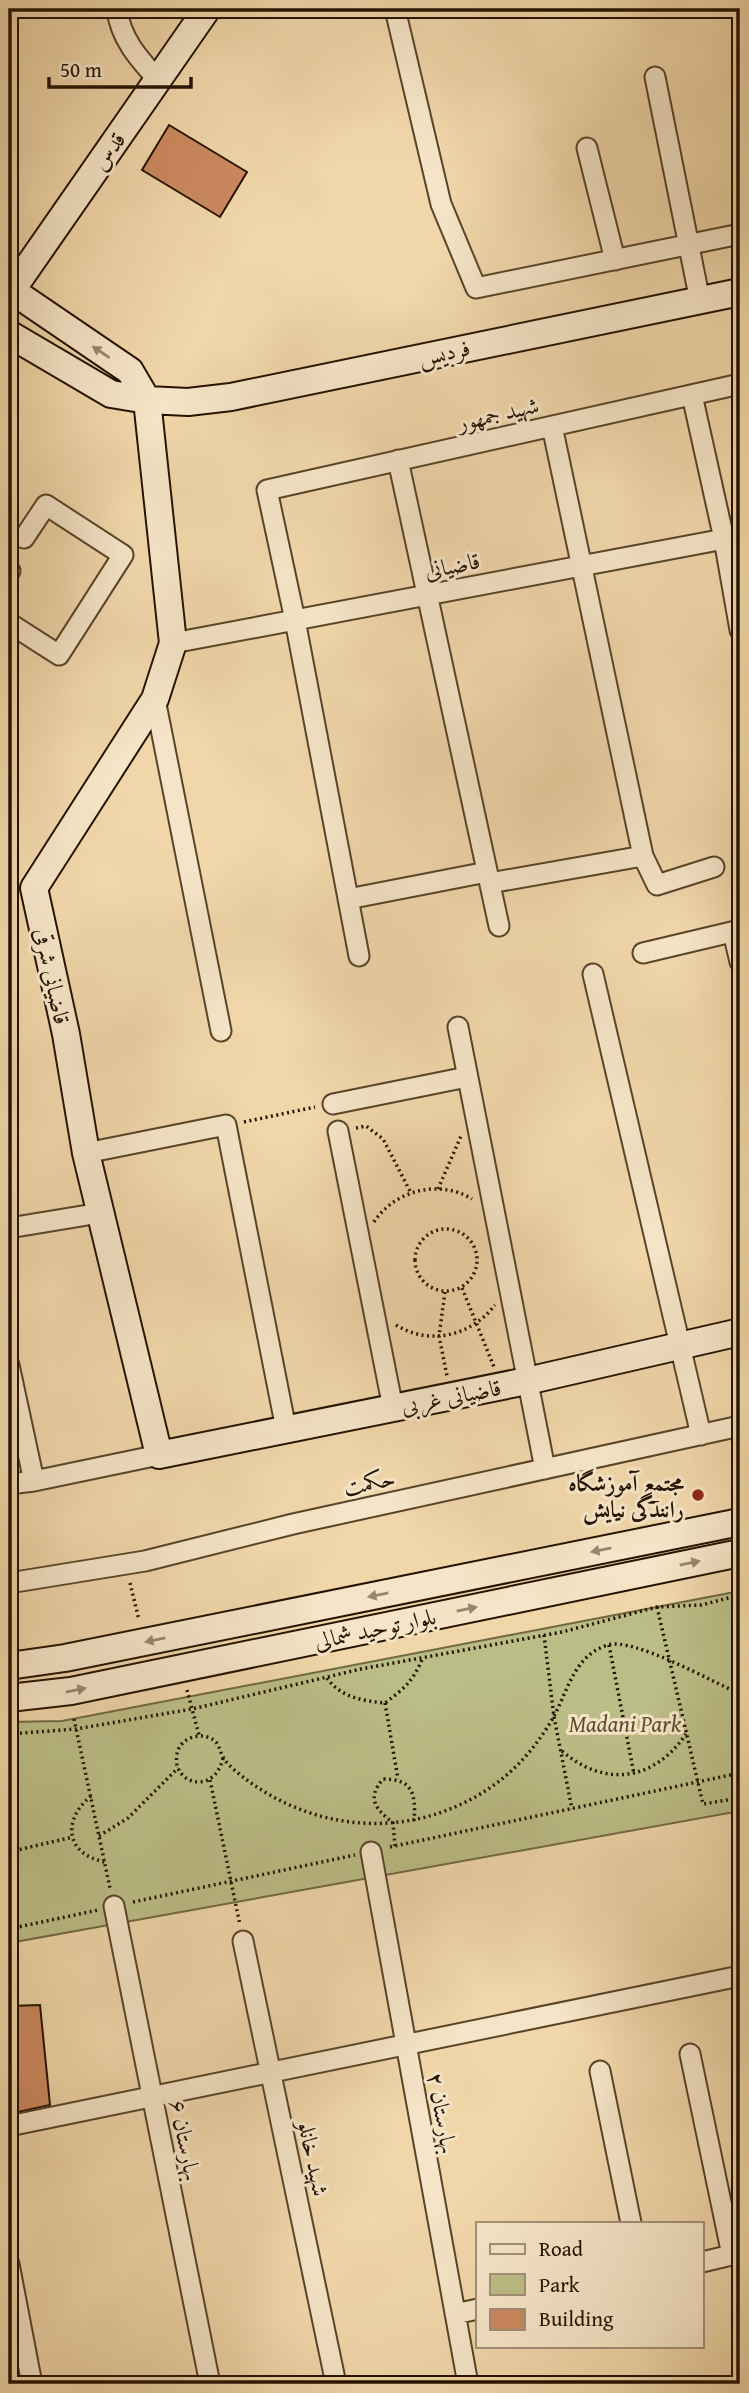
<svg xmlns="http://www.w3.org/2000/svg" width="749" height="2393" font-family="'Gentium Book Plus',Amiri,serif">
	<rect width="100%" height="100%" fill="#f0d6a9"/>
	<filter id="stains"><feTurbulence type="fractalNoise" baseFrequency=".00286" numOctaves="4"/><feColorMatrix values="0 0 0 0 .2 0 0 0 0 .09 0 0 0 0 .02 0 0 0 .5 -.17"/></filter>
	<radialGradient id="worn" r=".72"><stop offset=".6" stop-color="#630" stop-opacity="0"/><stop offset="1" stop-color="#630" stop-opacity=".3"/></radialGradient>
	<!-- green -->
	<path fill="#bbbd86" stroke="#706843" stroke-width="2" d="M740,1591v220l-731,132v-221l53,-1z"/>
	<!-- building -->
	<path fill="#cb895f" stroke="#251300" stroke-width="2" d="M169,125l78,47 -27,45 -78,-47z
		M40,2005l10,100 -41,9v-108z"/>
	<g fill="none" stroke-linecap="round" stroke-linejoin="round">
		<defs>
			<path id="street" d="M117,9c3,29 22,50 41,71
				M395,9l46,195 35,84 264,-54
				M655,77l45,224
				M587,148l28,112
				M692,395l32,144 16,91
				M552,426l91,430 14,29 57,-18
				M398,460l101,466
				M9,572l1,-1
				M9,623l50,32 64,-100 -77,-50 -22,33
				M173,643l567,-107
				M155,699l66,332
				M490,883l153,-27
				M348,899l139,-27
				M733,932l7,30
				M643,953l97,-23
				M359,956l-64,-336 -28,-130 473,-106
				M593,974l108,461
				M458,1027l87,442
				M333,1104l134,-27
				M338,1131l55,277
				M86,1153l140,-28 60,304
				M9,1228l91,-15
				M9,1365l25,116
				M9,1484l25,-3 125,-26
				M9,1583l136,-22 148,-37 447,-98
				M371,1852l97,532
				M114,1906l96,478
				M243,1941l93,443
				M690,2054l42,201
				M600,2071l31,152
				M9,2126l731,-150
				M702,2262l38,-9
				M9,2264l23,120
				M455,2314l23,-5"/>
			<path id="secondary" d="M11,290l119,81 17,29 26,243 -18,56 -121,189 32,146 20,119 73,302 368,-74 213,-49
				M9,294l198,-285
				M9,334l102,60 36,6 41,2 43,-5 509,-105
				M9,1666l56,-8 675,-136
				M9,1698l62,-7 669,-138"/>
		</defs>
		<!-- street casing -->
		<use href="#street" stroke="#58442a" stroke-width="23"/>
		<!-- secondary casing -->
		<use href="#secondary" stroke="#251300" stroke-width="30"/>
		<!-- path -->
		<path stroke="#251300" stroke-width="3.5" stroke-dasharray="2 3.5" stroke-linecap="butt" d="M244,1122l71,-15
			M356,1128l10,-2 17,13 28,54
			M438,1189l23,-53
			M374,1222c21,-32 65,-43 98,-23
			M415 1260a31 31 0 1 1 62 0a31 31 0 1 1-62 0Z
			M462,1288l32,79
			M445,1292l-6,44 8,40
			M396,1325c34,21 75,11 99,-20
			M130,1583l9,37
			M657,1607l46,197 37,-6
			M544,1635l10,82 18,92
			M609,1645l25,129
			M327,1678c13,19 36,23 58,25 20,-15 29,-23 38,-46
			M187,1690l12,45
			M385,1703l13,76
			M74,1719l36,169
			M9,1734l67,-5 116,-20 169,-40 201,-37 95,-25 44,-2 39,-10
			M562,1751c43,37 92,30 124,-17
			M223,1758c-9,39 -52,25 -46,-4 2,-14 20,-22 33,-16 10,4 9,13 14,21 5,7 16,16 23,21 74,55 171,59 247,5 24,-17 44,-41 59,-67 15,-27 21,-63 55,-73 25,-8 105,37 132,49
			M210,1780l30,145
			M91,1796c-29,24 -26,58 14,66
			M99,1836l29,-18 50,-50
			M395,1846l-2,-23c-17,-14 -27,-24 -10,-44 30,0 33,15 31,42
			M390,1847l350,-74
			M9,1852l64,-15
			M9,1859v8
			M133,1902l222,-47
			M9,1929l89,-19"/>
		<!-- street -->
		<use href="#street" stroke="#f5e4c7" stroke-width="19"/>
		<!-- secondary -->
		<use href="#secondary" stroke="#f5e4c7" stroke-width="26"/>
	</g>
	<!-- one-way arrows -->
	<defs><path id="oneway-solid" d="M-6-.8H1V-3.2L6.5 0L1 3.2V.8H-6Z" transform="scale(1.75)"/></defs>
	<g fill="#97866d">
		<use href="#oneway-solid" transform="translate(101 352) rotate(-146)"/>
		<use href="#oneway-solid" transform="translate(601 1550) rotate(169)"/>
		<use href="#oneway-solid" transform="translate(690 1563) rotate(-12)"/>
		<use href="#oneway-solid" transform="translate(378 1595) rotate(169)"/>
		<use href="#oneway-solid" transform="translate(467 1609) rotate(-12)"/>
		<use href="#oneway-solid" transform="translate(155 1640) rotate(169)"/>
		<use href="#oneway-solid" transform="translate(76 1690) rotate(-11)"/>
	</g>
	<!-- markers -->
	<circle fill="#8f2418" stroke="#f5e4c7" stroke-width="2.5" cx="698" cy="1495" r="7"/>
	<g text-anchor="middle" dominant-baseline="central" stroke-width="6" stroke-linejoin="round" paint-order="stroke">
		<!-- street labels -->
		<g font-size="23" fill="#251300" stroke="#f5e4c7">
			<text transform="translate(108 151) rotate(-55)">قدس</text>
			<text transform="translate(444 352) rotate(-12)">فردیس</text>
			<text transform="translate(498 413) rotate(-13)">شهید جمهور</text>
			<text transform="translate(452 565) rotate(-11)">قاضیانی</text>
			<text transform="translate(53 976) rotate(78)">قاضیانی شرقی</text>
			<text transform="translate(451 1396) rotate(-11)">قاضیانی غربی</text>
			<text transform="translate(369 1482) rotate(-12)">حکمت</text>
			<text transform="translate(375 1628) rotate(-12)">بلوار توحید شمالی</text>
			<text transform="translate(443 2113) rotate(80)">بهارستان ۲</text>
			<text transform="translate(186 2140) rotate(79)">بهارستان ۶</text>
			<text transform="translate(314 2158) rotate(78)">شهید خانلو</text>
		</g>
		<!-- poi labels -->
		<g font-size="23" font-weight="bold" fill="#251300" stroke="#f5e4c7" text-anchor="end">
			<text x="684" y="1482">مجتمع آموزشگاه<tspan x="684" dy="26">رانندگی نیایش</tspan></text>
		</g>
		<!-- park labels -->
		<g font-size="23" font-style="italic" fill="#5a4e2f" stroke="#f5e4c7">
			<text x="625" y="1723">Madani Park</text>
		</g>
	</g>
	<!-- margin -->
	<rect width="749" height="2393" fill="none" stroke="#f0d6a9" stroke-width="35"/>
	<rect x="10" y="10" width="728" height="2372" fill="none" stroke="#251300" stroke-width="3.5"/>
	<rect x="18" y="18" width="714" height="2358" fill="none" stroke="#251300" stroke-width="2"/>
	<!-- legend -->
	<rect x="476" y="2222" width="228" height="126" fill="#f5e4c7" stroke="#a29077" stroke-width="2"/>
	<rect x="490" y="2244" width="35" height="10" fill="#f5e4c7" stroke="#a29077" stroke-width="2"/>
	<text x="539" y="2256" font-size="21" fill="#251300">Road</text>
	<rect x="490" y="2274" width="35" height="21" fill="#bbbd86" stroke="#a29077" stroke-width="2"/>
	<text x="539" y="2292" font-size="21" fill="#251300">Park</text>
	<rect x="490" y="2309" width="35" height="21" fill="#cb895f" stroke="#a29077" stroke-width="2"/>
	<text x="539" y="2326" font-size="21" fill="#251300">Building</text>
	<!-- scale -->
	<path d="M49 77v10h142v-10" fill="none" stroke="#251300" stroke-width="3.5"/>
	<text x="60" y="77" font-size="21" fill="#251300" stroke="#f5e4c7" stroke-width="5" paint-order="stroke">50 m</text>
	<rect width="100%" height="100%" filter="url(#stains)"/>
	<rect width="100%" height="100%" fill="url(#worn)"/>
</svg>
